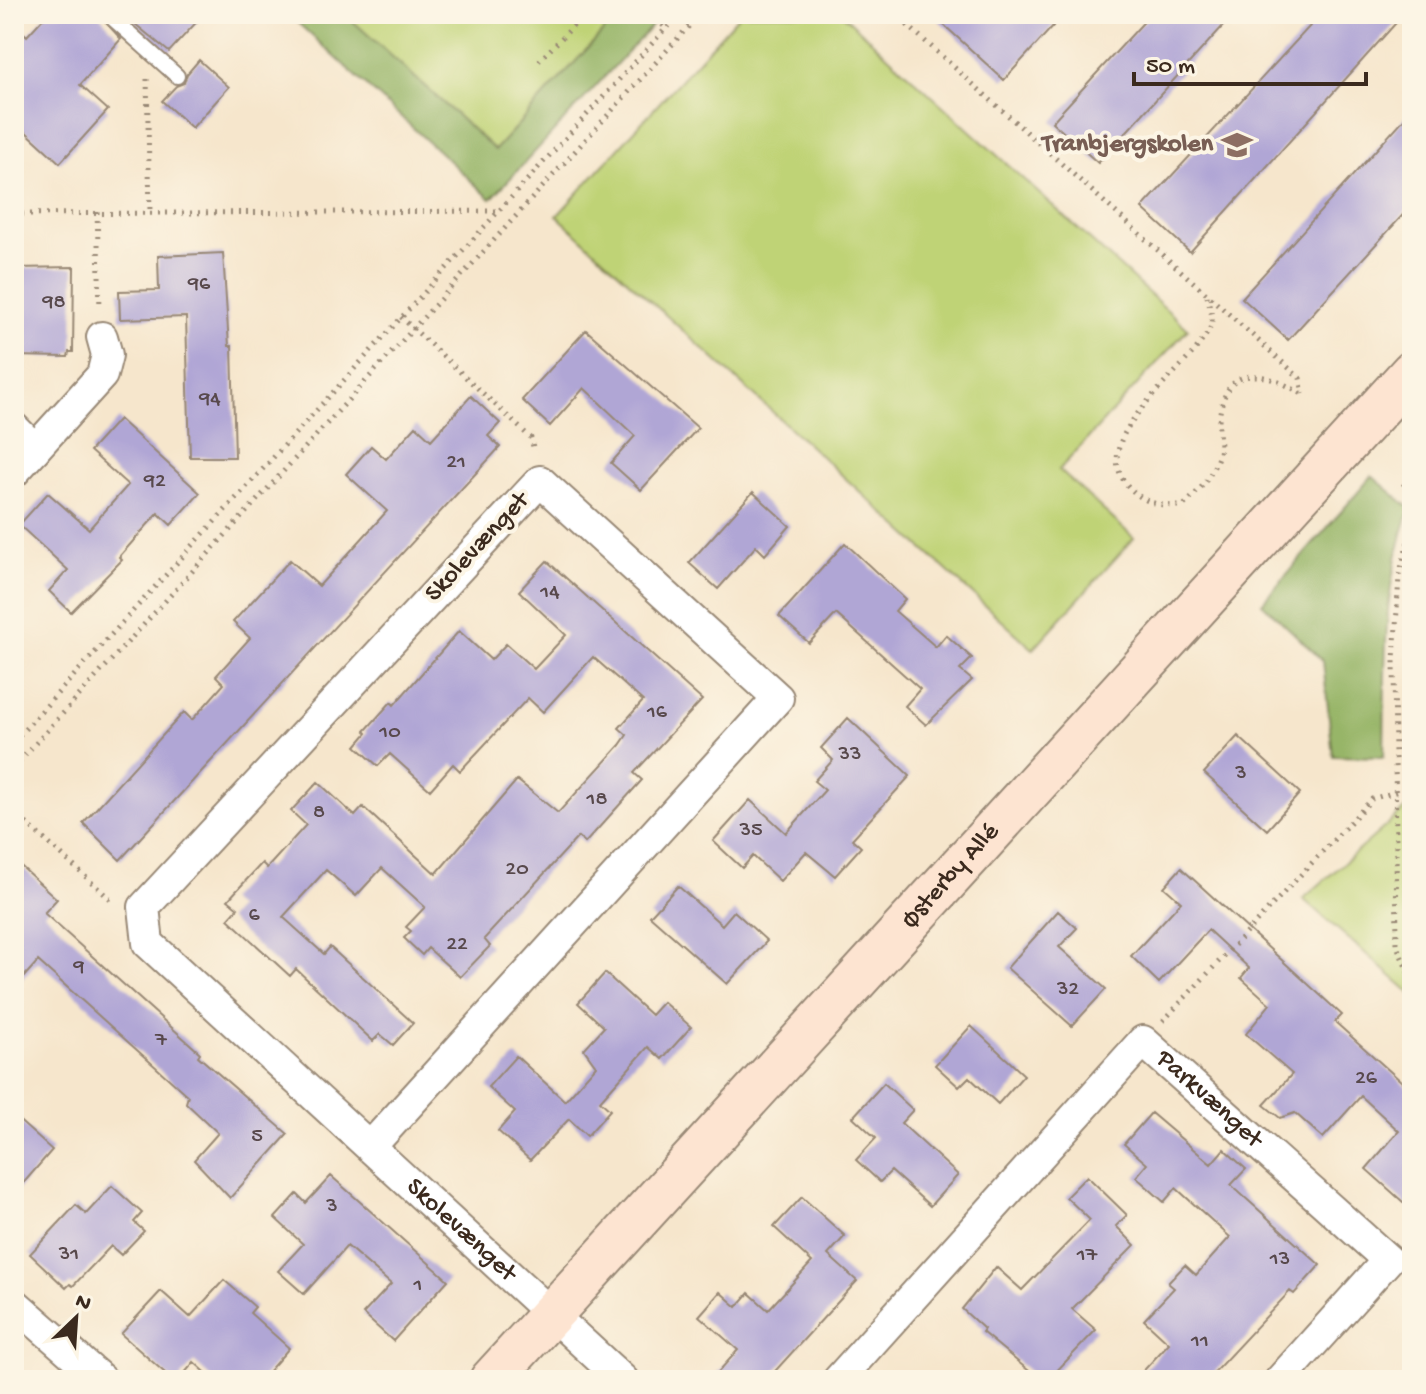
<svg xmlns="http://www.w3.org/2000/svg" width="1426" height="1394" font-family="'Gochi Hand',sans-serif">
	<rect width="100%" height="100%" fill="#fcf5e5"/>
	<filter id="ink" filterUnits="userSpaceOnUse"><feTurbulence type="fractalNoise" baseFrequency=".0125" numOctaves="2"/><feDisplacementMap in="SourceGraphic" scale="16" xChannelSelector="R" yChannelSelector="G"/><feConvolveMatrix kernelMatrix="1 2 1 2 8 2 1 2 1" color-interpolation-filters="sRGB"/></filter>
	<filter id="wash" filterUnits="userSpaceOnUse"><feTurbulence type="fractalNoise" baseFrequency=".006" numOctaves="4" result="noise"/><feDisplacementMap in="SourceGraphic" scale="32" xChannelSelector="R" yChannelSelector="G"/><feGaussianBlur stdDeviation="1.8" result="paint"/><feColorMatrix in="noise" values="0 0 0 0 0 0 0 0 0 0 0 0 0 0 0 0 0 1.4 0 .05"/><feComposite in="paint" operator="in"/></filter>
	<g filter="url(#wash)">
		<rect width="100%" height="100%" fill="#f6e6cc"/>
		<!-- green -->
		<path fill="#bfd376" stroke="#7d7e4a" stroke-width="2" d="M345,14h274l-124,136z
			M740,14h102l346,315 -129,141 75,68 -101,111 -476,-433z
			M1412,803v191l-109,-95z"/>
		<!-- forest -->
		<path fill="#97b567" stroke="#697042" stroke-width="2" d="M288,14h57l150,136 124,-136h44l-172,185z
			M1372,476l38,32c-30,86 -24,159 -26,249l-51,-1 -10,-95 -61,-58z"/>
		<g id="blocks">
			<!-- building -->
			<path fill="#b0a6d5" d="M47,14h51l23,25 -41,46 28,25 -48,53 -46,-42v-97l13,12z
				M123,14h81l-35,38z
				M932,14h132l-60,66z
				M1151,14h83l-136,149 -46,-41z
				M1321,14h83l-214,238 -48,-44z
				M199,60l30,27 -37,41 -30,-27 14,-15 8,-3 3,-9z
				M1412,110v95l-124,135 -46,-42z
				M223,253l6,93h3l3,111h-45l-4,-140 -66,2 -1,-28 40,-1 -1,-34z
				M74,267l-1,85h-4l-1,5 -54,-1v-88z
				M586,330l112,98 -57,62 -30,-27 24,-27 -51,-48 -34,38 -28,-26z
				M471,396l29,27 -12,13 12,11 -380,413 -37,-37 101,-111 8,8 32,-36 -8,-8 34,-38 -17,-16 57,-62 29,26 68,-75 -41,-37 25,-28 15,13 30,-33 15,14z
				M119,419l81,74 -29,32 -13,-12 -39,44 3,3 -51,52 -22,-21 19,-21 -49,-45 29,-32 41,36 39,-44 -38,-34z
				M753,492l37,34 -25,29 -9,-9 -38,43 -29,-26z
				M845,543l60,56 -10,12 41,36 10,-12 26,23 -12,12 12,10 -46,45 -21,-19 15,-17 -84,-75 -27,29 -30,-27z
				M547,561l155,139 -68,73 8,7 -57,63 -7,-6 -94,102 6,7 -30,31 -32,-29 -6,7 -18,-17 7,-7 -5,-4 19,-20 -43,-39 -26,28 -30,-26 -43,47 41,37 6,-7 83,76 -20,22 -13,-11 -7,7 -77,-72 -6,7 -62,-57 10,-11 -10,-8 34,-37 5,5 39,-43 -15,-14 27,-29 37,34 8,-9 73,67 81,-94 41,33 62,-68 7,-10 -8,-7 24,-27 -50,-44 -50,55 -15,-14 -68,73 -7,-7 -23,26 -40,-36 -12,12 -22,-20 11,-13 -2,-2 26,-29 3,3 65,-74 32,29 15,-16 28,25 32,-34 -47,-44z
				M848,718l62,58 -58,63 9,8 -26,29 -29,-24 -26,29 -27,-25 -11,12 -29,-27 37,-41 36,33 39,-43 -11,-9 19,-21 -12,-12z
				M1238,736l62,57 -33,37 -63,-57z
				M14,860l43,39 -13,14 156,140 -2,3 90,78 -58,64 -36,-38 24,-27 -32,-30 2,-7 -150,-135 -24,27z
				M1181,868l161,147 -7,7 77,69v119l-46,-41 33,-38 -38,-35 -38,42 -28,-25 -15,5 -16,-13 28,-31 -46,-40 24,-30 -29,-26 8,-10 -41,-38 -49,53 -28,-27 50,-54 -17,-15z
				M678,886l44,39 12,-14 33,30 -40,43 -77,-68z
				M1058,911l19,17 -18,19 47,42 -34,37 -65,-58z
				M605,973l46,42 12,-13 28,25 -29,32 -14,-12 -48,54 10,9 -23,26 -18,-17 -39,41 -32,-29 17,-19 -27,-25 28,-31 49,45 31,-35 -12,-17 20,-22 -26,-24z
				M971,1026l53,49 -26,29 -29,-27 -10,10 -24,-22z
				M884,1083l29,27 -12,13 57,52 -28,31 -39,-35 -11,11 -24,-22 20,-22 -23,-21z
				M1151,1113l60,51 13,-15 22,20 -15,16 89,80 -26,29 -4,-3 -83,89h-72l34,-37 -25,-23 30,-32 -6,-5 17,-18 11,10 34,-38 -54,-49 -12,14 -28,-25 11,-13 -23,-20z
				M14,1116l38,34 -38,44z
				M331,1176l117,104 -55,61 -30,-27 28,-30 -44,-38 -43,48 -26,-23 25,-27 -28,-26 22,-24 9,9z
				M1087,1176l40,39 -11,11 19,19 -63,64 24,21 -48,50h-8l-58,-48 2,-3 -22,-20 34,-42 26,23 68,-70 -24,-23z
				M112,1186l30,27 -8,9 10,9 -23,24 -10,-9 -38,40 -3,-2 -4,4 -36,-34 46,-49 10,9z
				M802,1197l43,39 -17,19 29,26 -90,99h-56l27,-30 -39,-34 21,-24 17,15 12,-14 19,17 44,-48 -38,-35z
				M224,1280l31,27 -5,6 39,35 -28,32h-47l-20,-18 -15,18h-6l-52,-46 40,-43 29,26z"/>
		</g>
	</g>
	<g filter="url(#ink)">
		<use href="#blocks" fill-opacity="0" stroke="#988875" stroke-width="2"/>
		<g fill="none" stroke-linecap="round" stroke-linejoin="round">
			<defs>
				<path id="lane" d="M108,14l69,62"/>
				<g id="street">
					<path d="M14,428l21,21"/>
					<path d="M14,472l88,-97 5,-20 -5,-18"/>
					<path id="s1" d="M371,1146l407,-448 -238,-217 -396,426 4,36 475,437"/>
					<path d="M14,1303l88,77"/>
					<path id="s2" d="M838,1380l305,-339 245,219 -108,120"/>
				</g>
				<g id="secondary">
					<path id="s3" d="M491,1380l921,-1008"/>
				</g>
			</defs>
			<!-- lane casing -->
			<use href="#lane" stroke="#988875" stroke-width="18"/>
			<!-- street casing -->
			<use href="#street" stroke="#988875" stroke-width="34"/>
			<!-- secondary casing -->
			<use href="#secondary" stroke="#988875" stroke-width="46"/>
			<!-- path -->
			<path stroke="#988875" stroke-width="5" stroke-dasharray="2 6" stroke-linecap="butt" d="M650,14l16,14
				M895,14l405,364 3,16
				M539,61l46,-47
				M147,79l3,133
				M97,212l3,96
				M14,214l485,-3
				M1207,296c2,10 7,21 4,30 -19,45 -128,109 -83,160 16,18 32,20 55,20 17,-16 27,-27 35,-49 4,-12 0,-25 1,-37 6,-58 44,-50 83,-26
				M401,317l130,121 3,14
				M1403,483l9,12
				M1412,527l-13,49 -5,84 3,286 15,35
				M14,741l665,-727
				M14,767l686,-753
				M14,812l95,86 7,1
				M1163,1021l209,-222 40,-12"/>
			<!-- lane -->
			<use href="#lane" stroke="#fff" stroke-width="14"/>
			<!-- street -->
			<use href="#street" stroke="#fff" stroke-width="30"/>
			<!-- secondary -->
			<use href="#secondary" stroke="#fde4d1" stroke-width="42"/>
		</g>
	</g>
	<!-- icons -->
	<defs>
		<symbol id="school-bare" viewBox="-9 -9 18 18"><path d="M0-5L7-2L0 1L-7-2ZM-4 1L0 2.5L4 1V4Q0 6-4 4Z" fill="#8d6e63" stroke="#fcf5e5" stroke-width="2.5" paint-order="stroke"/></symbol>
	</defs>
	<g fill-rule="evenodd">
		<use href="#school-bare" x="1215" y="123" width="44" height="44"/>
	</g>
	<g text-anchor="middle" dominant-baseline="central" stroke-width="8" stroke-linejoin="round" paint-order="stroke">
		<!-- number labels -->
		<g font-size="22" fill="#58494c">
			<text x="199" y="285">96</text>
			<text x="54" y="303">98</text>
			<text x="210" y="400">94</text>
			<text x="456" y="463">21</text>
			<text x="155" y="482">92</text>
			<text x="550" y="593">14</text>
			<text x="657" y="713">16</text>
			<text x="390" y="733">10</text>
			<text x="850" y="755">33</text>
			<text x="1241" y="774">3</text>
			<text x="597" y="800">18</text>
			<text x="319" y="813">8</text>
			<text x="751" y="831">35</text>
			<text x="517" y="870">20</text>
			<text x="254" y="916">6</text>
			<text x="457" y="945">22</text>
			<text x="79" y="968">9</text>
			<text x="1068" y="990">32</text>
			<text x="161" y="1041">7</text>
			<text x="1366" y="1079">26</text>
			<text x="257" y="1137">5</text>
			<text x="332" y="1207">3</text>
			<text x="69" y="1255">31</text>
			<text x="1087" y="1256">17</text>
			<text x="1280" y="1260">13</text>
			<text x="418" y="1286">1</text>
			<text x="1200" y="1342">11</text>
		</g>
		<!-- education labels -->
		<g font-size="26" font-weight="bold" fill="#785e54" stroke="#fcf5e5" text-anchor="end">
			<text x="1213" y="145">Tranbjergskolen</text>
		</g>
		<!-- street labels -->
		<g font-size="26" fill="#3b2a1e" stroke="#fcf5e5">
			<text transform="translate(478 548) rotate(-47)">Skolevænget</text>
			<text stroke="none"><textPath href="#s3" startOffset="682">Østerby Allé</textPath></text>
			<text stroke="none"><textPath href="#s2" startOffset="544">Parkvænget</textPath></text>
			<text stroke="none"><textPath href="#s1" startOffset="1970">Skolevænget</textPath></text>
		</g>
	</g>
	<!-- margin -->
	<rect width="1426" height="1394" fill="none" stroke="#fcf5e5" stroke-width="48"/>
	<!-- north arrow -->
	<g transform="translate(76 1318) rotate(25)" stroke="#fcf5e5" stroke-width="6" paint-order="stroke">
	<path d="M0-6L14 30L0 20L-14 30Z" fill="#3b2a1e"/>
	<text y="-12" font-size="22" font-weight="bold" text-anchor="middle" fill="#3b2a1e">N</text>
	</g>
	<!-- scale -->
	<path d="M1134 72v12h232v-12" fill="none" stroke="#3b2a1e" stroke-width="4"/>
	<text x="1146" y="72" font-size="24" fill="#3b2a1e" stroke="#fcf5e5" stroke-width="6" paint-order="stroke">50 m</text>
</svg>
